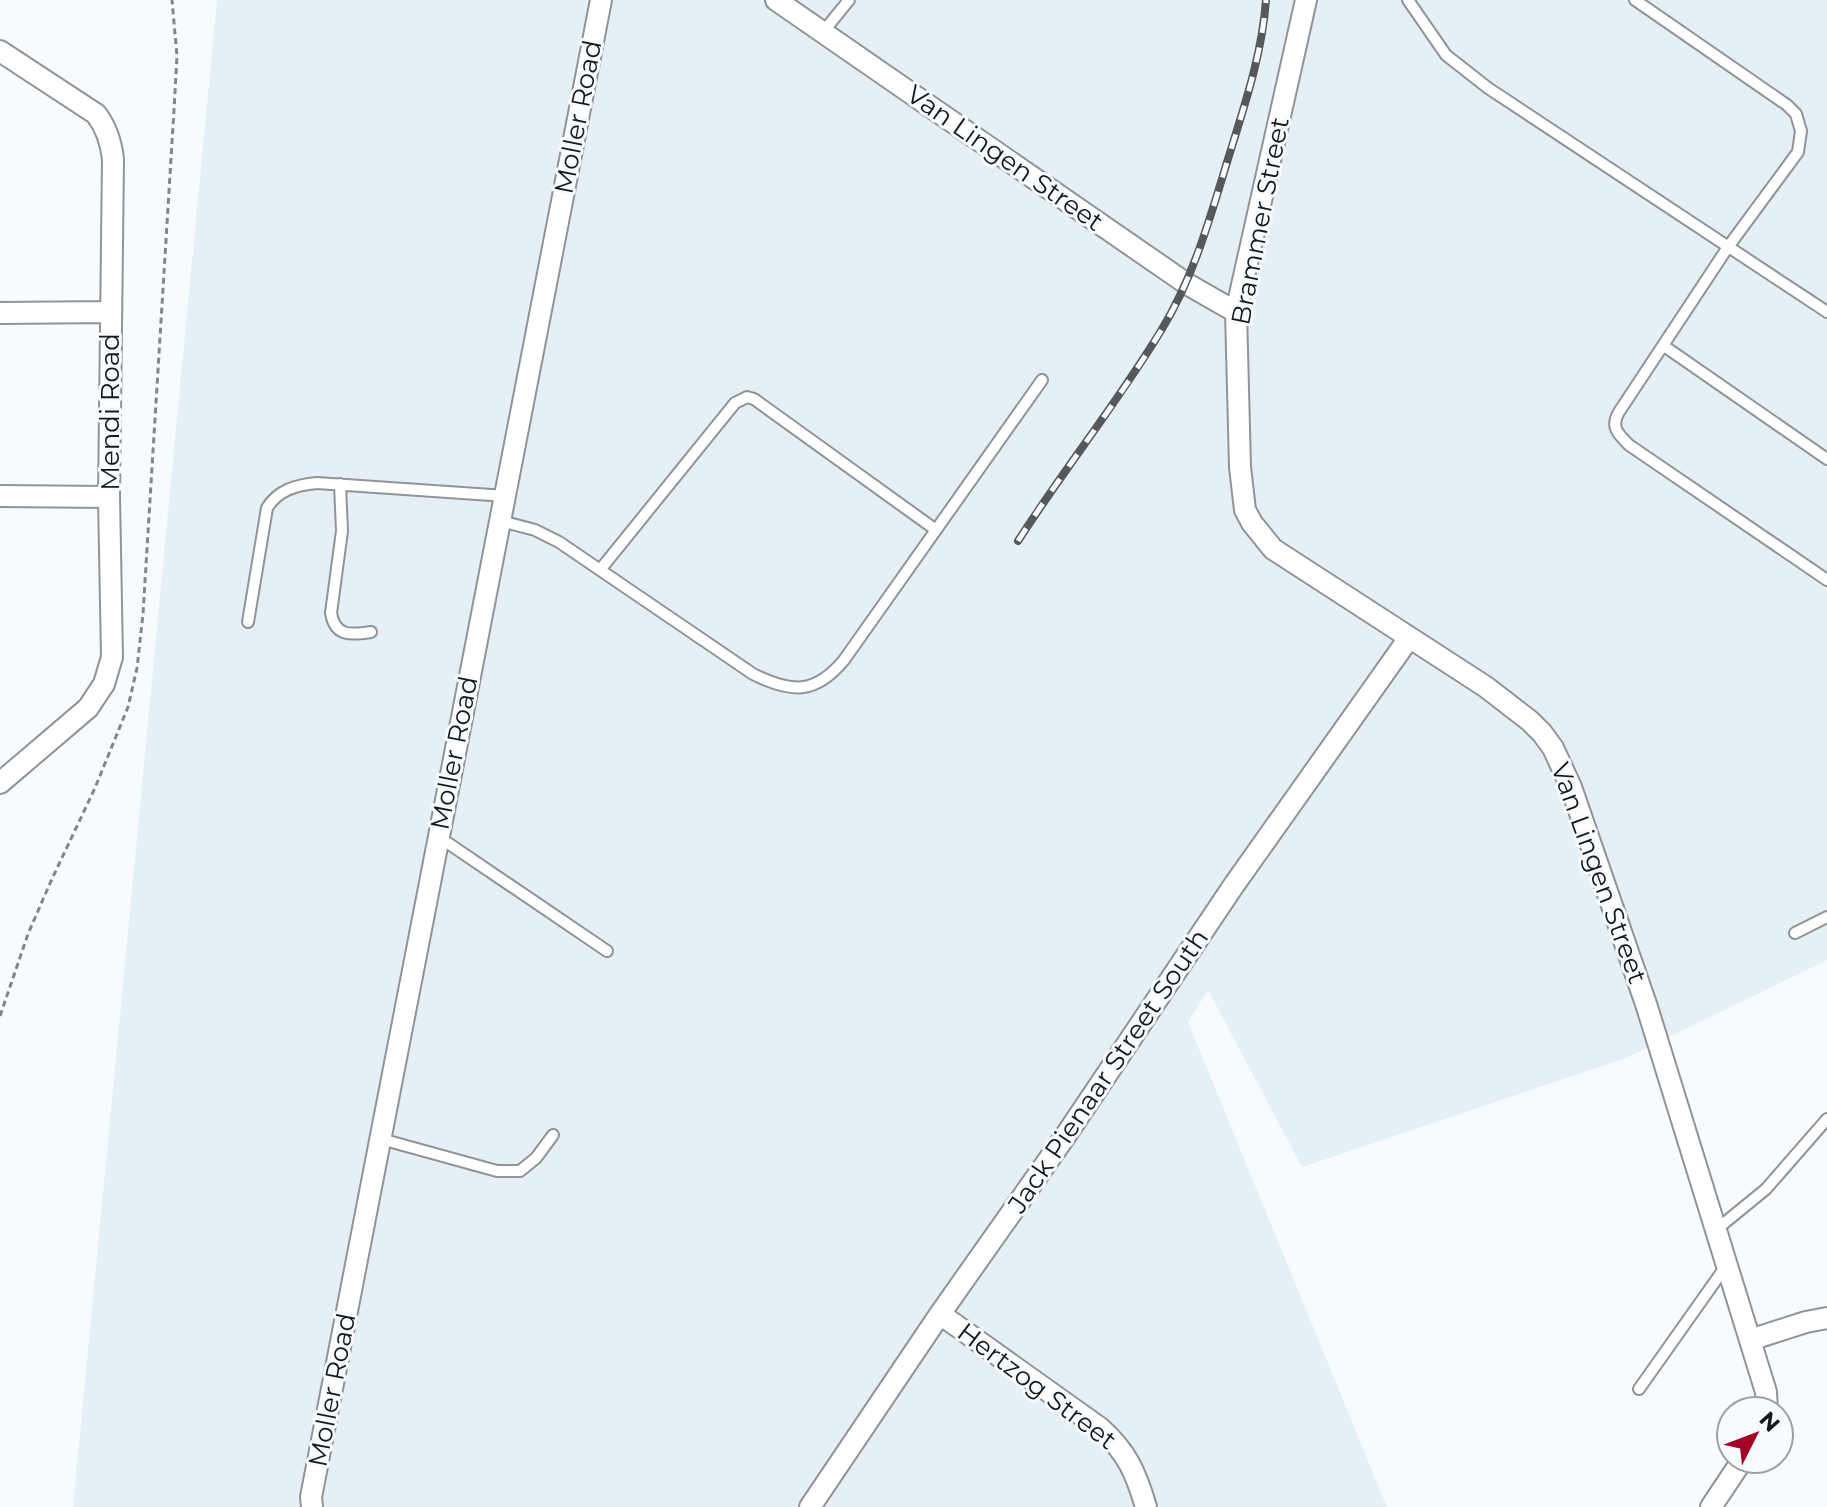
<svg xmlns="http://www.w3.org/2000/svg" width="1827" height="1507" font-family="Montserrat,sans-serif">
	<rect width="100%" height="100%" fill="#f7fbfe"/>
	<!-- built -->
	<path fill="#e5f0f6" d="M217,0h1610v960l-201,98 -324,109 -94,-177 -20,32 199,485h-1314z"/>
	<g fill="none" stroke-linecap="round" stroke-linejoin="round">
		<defs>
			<path id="service" d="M1408,0l38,55 42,33 339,224
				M1635,0l152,105 9,9 5,17 -3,21 -70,95 -109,165c-9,15 -1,22 10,33l198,135
				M823,32l26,-32
				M1664,346l163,113
				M340,484l2,47 -11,82c4,24 20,22 40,19
				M501,521l34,9 24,12 194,132c38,19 62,21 91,-14l198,-280
				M600,570l135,-167 12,-6 7,2 182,131
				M248,622l19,-114c11,-18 29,-23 50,-25l189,13
				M439,837l168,114
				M1795,933l32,-16
				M381,1139l116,32h23l16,-13 17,-23
				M1717,1229l49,-40 61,-70
				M1639,1389l87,-123"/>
			<path id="minor" d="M776,0l411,284 49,28
				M1306,0l-70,312 4,155 5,43 7,13 21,26 213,138 44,34 12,12 11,15 18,39 76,220 119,385 1,19
				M0,51l96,63c11,14 15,28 17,45l-4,338 3,160 -8,27 -16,24 -88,75
				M0,313l111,-1
				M0,496l109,1
				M940,1314l160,114c27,24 36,45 46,79
				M1750,1340l56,-18 21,-4
				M312,1507l-1,-10 290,-1497
				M810,1507l130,-193 124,-176 170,-253 175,-247
				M1711,1507l32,-48"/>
		</defs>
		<!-- service casing -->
		<use href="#service" stroke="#919496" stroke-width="14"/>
		<!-- minor casing -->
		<use href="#minor" stroke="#919496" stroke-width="24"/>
		<!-- path -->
		<path stroke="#838688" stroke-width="3" stroke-dasharray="6 4" stroke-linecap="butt" d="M0,1016l28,-82 23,-53 44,-93 33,-81 9,-39 6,-54 31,-504 3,-54 -5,-56"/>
		<!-- service -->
		<use href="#service" stroke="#fff" stroke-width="10"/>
		<!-- minor -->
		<use href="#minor" stroke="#fff" stroke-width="20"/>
		<defs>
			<path id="rail" d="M1018,541c46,-72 100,-139 144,-212 32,-53 48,-111 66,-170 16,-52 34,-104 38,-159"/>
		</defs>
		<!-- rail casing -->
		<use href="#rail" stroke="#565859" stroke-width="8"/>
		<!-- rail -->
		<use href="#rail" stroke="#f7fbfe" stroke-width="5" stroke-dasharray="15" stroke-linecap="butt"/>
	</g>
	<g text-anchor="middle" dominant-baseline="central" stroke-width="6" stroke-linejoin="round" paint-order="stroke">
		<!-- street labels -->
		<g font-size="26" fill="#161718" stroke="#f7fbfe">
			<text transform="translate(578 117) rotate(-79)">Moller Road</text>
			<text transform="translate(1005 158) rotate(35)">Van Lingen Street</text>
			<text transform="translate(1260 221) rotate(-79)">Brammer Street</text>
			<text transform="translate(110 412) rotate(-90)">Mendi Road</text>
			<text transform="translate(454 753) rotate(-79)">Moller Road</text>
			<text transform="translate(1599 873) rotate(70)">Van Lingen Street</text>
			<text transform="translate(1108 1071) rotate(-56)">Jack Pienaar Street South</text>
			<text transform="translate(1037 1386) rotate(37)">Hertzog Street</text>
			<text transform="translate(332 1390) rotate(-79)">Moller Road</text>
		</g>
	</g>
	<!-- north arrow -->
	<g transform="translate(1755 1435) rotate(48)"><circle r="38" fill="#f7fbfe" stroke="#9da0a2" stroke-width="2"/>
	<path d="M0-6L14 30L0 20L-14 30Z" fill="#a20225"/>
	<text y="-12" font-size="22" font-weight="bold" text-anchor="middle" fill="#161718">N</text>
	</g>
</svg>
